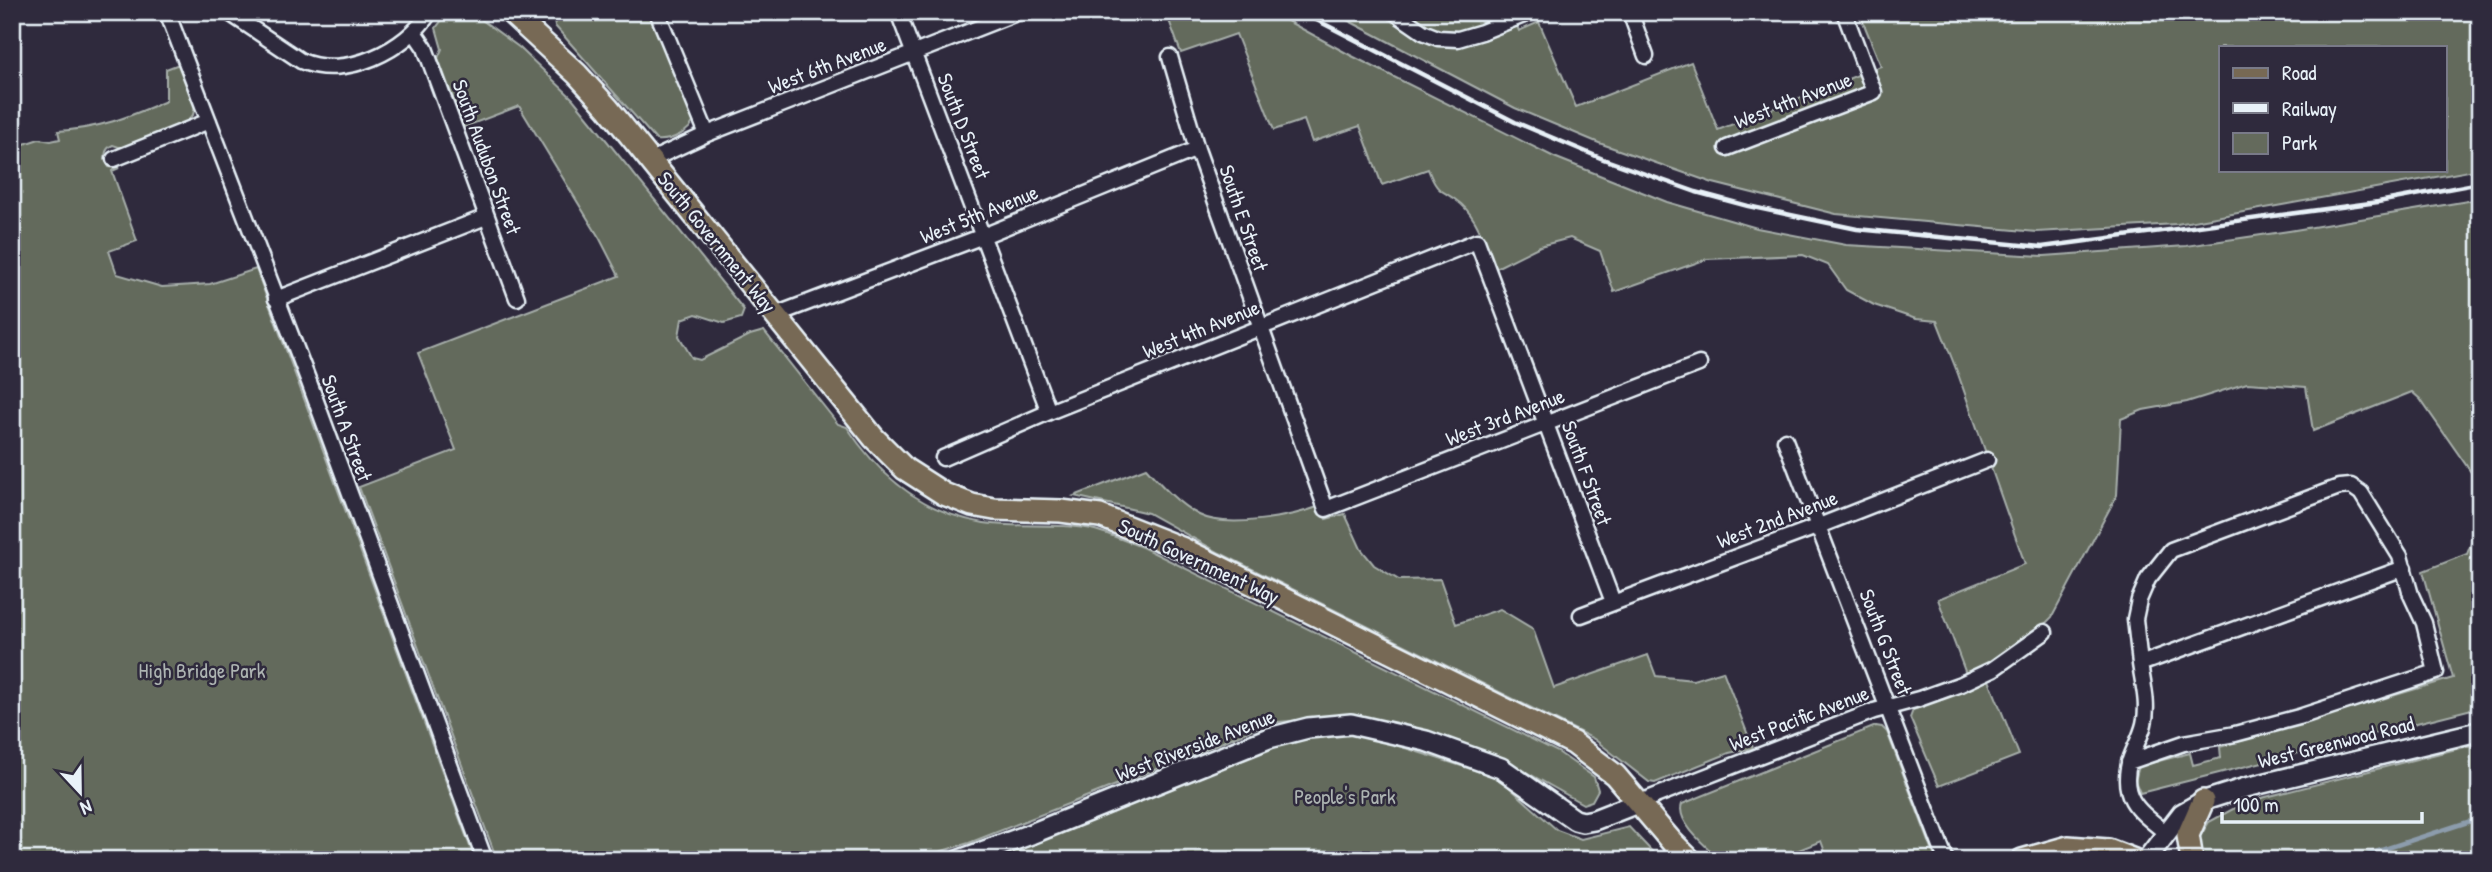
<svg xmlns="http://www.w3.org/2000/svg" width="2492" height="872" font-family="'Patrick Hand',sans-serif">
	<rect width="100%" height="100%" fill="#2f2a3d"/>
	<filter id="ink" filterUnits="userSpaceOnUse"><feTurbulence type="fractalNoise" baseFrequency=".0143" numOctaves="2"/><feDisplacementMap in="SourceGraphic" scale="14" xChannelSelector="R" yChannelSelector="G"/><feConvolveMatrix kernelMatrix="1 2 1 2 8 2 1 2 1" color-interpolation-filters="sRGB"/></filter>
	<g filter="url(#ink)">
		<!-- green -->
		<path fill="#646a5c" stroke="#a6aeaa" stroke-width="2" fill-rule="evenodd" d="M448,12h23l49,36 53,51 171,211 -3,8 -17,5 -28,-9 -14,5 -3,17 13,22 8,2 50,-25 14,-4 74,93 9,3c32,49 77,86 137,96 33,5 68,0 102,5 18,3 38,13 56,19l416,205 36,25 4,13 -6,11 -9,3 -80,-45 -154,-43 -82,7 -80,34 -218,86 -57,17h-415l-138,-373 97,-37 -38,-97 201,-77 -19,-37 -81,-133 -55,21 -26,-69 4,-9 -6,-21z
			M558,12h89l48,106c-4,14 -25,24 -39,22l-101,-114 -1,-8z
			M1166,12h105l79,43 204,102 113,45 90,26 89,17 198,11 142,-10 103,-15 191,-32v286l-60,-86 -8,-7 -99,39 -7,-44 -59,-4 -60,19 -44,8 -22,9 -4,76 -65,122 -19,19 -30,23 -37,15 -28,-75 87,-35 -67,-190 -21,-53 -21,-2 -42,-14 -28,-15 -18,-25 -25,-10 -96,4 -93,33 -14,-41 -30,-13 -30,8 -46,23c-8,-22 -15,-49 -33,-65 -19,-16 -23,-8 -33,-35l-46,16 -22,-59 -48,16 -8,-22 -30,10 -38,-96 -55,19z
			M1332,12h179l8,19 20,-9 37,85 115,-45 27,68 163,-64 -22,-54h621v157l-303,55 -140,8 -201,-18 -123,-31 -114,-40 -84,-35zM2221,47h224v123h-224z
			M179,64l16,42 -2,9 -6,7 -36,15 -23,13 -15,-5c-10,4 -9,14 -4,22l10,1 -7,3 25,70 -28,10 8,23 45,13 48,-3 46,-15 219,591h-463v-712l27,-9 12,2 9,-2 -2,-8c43,-3 68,-13 108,-30v-32z
			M1146,468c15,17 32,36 53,47 28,14 93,2 121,-9l6,13 19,-5 16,35 13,16 25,15 41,-1 16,45 44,-15 33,20 21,59 94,-33 8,21 37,4 30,-9 30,77 -24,5 -74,30 -6,-1 -55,-43 -374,-186 -72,-40 -74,-17z
			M2480,521v186l-340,86 -5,-12 4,-15 51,-13 3,12 28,-7 -1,-11 233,-69 -30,-107 44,-17z
			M1989,680l30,75 -80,31 -29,-68 3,-8z
			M1876,726l6,1 5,5 49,128h-108l-7,-19 -47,19h-53c-13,-12 -46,-38 -39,-56z
			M1349,730l150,48 58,52 24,9 48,-12 31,33h-682l298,-117z
			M2480,743v117h-281l-1,-20 11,-18 37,-20z"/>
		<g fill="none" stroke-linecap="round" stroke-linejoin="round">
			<!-- stream -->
			<path stroke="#8c9cac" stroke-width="4.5" d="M2351,860l129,-42"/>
			<defs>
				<path id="minor" d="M167,12l142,370 176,478
					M228,12l73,49c44,19 105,-11 129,-49
					M657,12l50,122
					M898,12l151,400
					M1394,12l29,20 15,6 20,1 24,-7 49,-20
					M1630,12l16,44
					M526,25l10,-13
					M414,32l11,16 92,250
					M1170,57l27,92 129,360 373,-145
					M1727,148l147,-56 -30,-80
					M114,159l95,-38
					M651,160l56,-26 312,-122
					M276,299l210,-82
					M775,315l208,-79 214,-87
					M1785,440l161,420
					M943,458l106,-46 428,-171 136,361
					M1581,615l238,-89 168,-66
					M2129,762l55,-19 51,-9 64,-17 137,-45 -12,-49 -13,-28 -11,-39 -39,-63 -10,-7 -12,1 -168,63 -23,29 -9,21 -4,19 5,45
					M1640,802l234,-91 45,-12 42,-15 32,-15 52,-37
					M2165,832c-26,-21 -46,-34 -35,-72 4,-12 11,-23 14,-36 5,-19 -1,-40 -4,-60l264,-96"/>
				<path id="tertiary" d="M2146,860l36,-47 21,-12 41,-13 236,-57"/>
				<path id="secondary" d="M960,860l71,-26 238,-96 39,-10 43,-4 75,17 75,27 74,52 8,2 11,-2 46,-18"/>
				<path id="primary" d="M510,12l67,62 31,34 266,330 31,31 39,25 28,11 22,4 67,2 39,5 81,32 392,195 42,32 57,67 18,18
					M2022,860l46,-13 40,3 26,10
					M2192,860l-4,-25 15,-34"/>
			</defs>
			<!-- minor casing -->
			<use href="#minor" stroke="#e8f1f8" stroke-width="19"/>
			<!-- tertiary casing -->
			<use href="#tertiary" stroke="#e8f1f8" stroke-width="23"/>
			<!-- secondary casing -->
			<use href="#secondary" stroke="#e8f1f8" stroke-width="24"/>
			<!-- primary casing -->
			<use href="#primary" stroke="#e8f1f8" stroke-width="26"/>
			<!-- minor -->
			<use href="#minor" stroke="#2f2a3d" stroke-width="14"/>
			<!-- tertiary -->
			<use href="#tertiary" stroke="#2f2a3d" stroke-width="18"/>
			<!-- secondary -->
			<use href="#secondary" stroke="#2f2a3d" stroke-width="19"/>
			<!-- primary -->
			<use href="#primary" stroke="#776954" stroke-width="21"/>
			<!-- rail -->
			<path stroke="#e8f1f8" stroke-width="4.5" d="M1301,12l214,110 88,37 93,33 52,14 109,23 185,18 336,-45 102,-19"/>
		</g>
	</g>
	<g text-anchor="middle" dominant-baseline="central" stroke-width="5" stroke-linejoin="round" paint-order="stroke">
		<!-- street labels -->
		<g font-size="21" fill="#e8f1f8" stroke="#2f2a3d">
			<text transform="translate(827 65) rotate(-21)">West 6th Avenue</text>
			<text transform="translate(1793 100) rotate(-21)">West 4th Avenue</text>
			<text transform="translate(964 126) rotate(69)">South D Street</text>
			<text transform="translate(487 157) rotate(70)">South Audubon Street</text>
			<text transform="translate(979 214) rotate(-22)">West 5th Avenue</text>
			<text transform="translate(1244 218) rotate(71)">South E Street</text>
			<text transform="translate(717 242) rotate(51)">South Government Way</text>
			<text transform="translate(1201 329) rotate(-22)">West 4th Avenue</text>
			<text transform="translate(1505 417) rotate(-21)">West 3rd Avenue</text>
			<text transform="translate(347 428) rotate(70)">South A Street</text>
			<text transform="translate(1587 473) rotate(70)">South F Street</text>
			<text transform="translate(1777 519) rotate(-21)">West 2nd Avenue</text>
			<text transform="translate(1199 561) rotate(25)">South Government Way</text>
			<text transform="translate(1886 642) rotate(69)">South G Street</text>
			<text transform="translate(1799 718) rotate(-21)">West Pacific Avenue</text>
			<text transform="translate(2336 742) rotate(-14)">West Greenwood Road</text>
			<text transform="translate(1195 745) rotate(-21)">West Riverside Avenue</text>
		</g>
		<!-- park labels -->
		<g font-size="21" fill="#adb4b2" stroke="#2f2a3d">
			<text x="202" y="670">High Bridge Park</text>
			<text x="1345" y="796">People's Park</text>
		</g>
	</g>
	<!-- margin -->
	<rect width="2492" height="872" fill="none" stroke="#2f2a3d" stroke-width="42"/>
	<rect x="21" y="21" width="2450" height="830" fill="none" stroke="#e8f1f8" stroke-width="2.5" filter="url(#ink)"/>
	<!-- legend -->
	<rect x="2219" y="46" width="228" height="126" fill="#2f2a3d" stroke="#797a88" stroke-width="2"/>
	<rect x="2233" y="68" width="35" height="10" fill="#776954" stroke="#797a88" stroke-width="2"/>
	<text x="2282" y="80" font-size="21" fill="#e8f1f8">Road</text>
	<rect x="2233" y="103" width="35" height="10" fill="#e8f1f8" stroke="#797a88" stroke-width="2"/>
	<text x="2282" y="116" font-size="21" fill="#e8f1f8">Railway</text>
	<rect x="2233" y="133" width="35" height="21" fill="#646a5c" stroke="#797a88" stroke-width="2"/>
	<text x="2282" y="150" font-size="21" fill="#e8f1f8">Park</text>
	<!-- north arrow -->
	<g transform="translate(80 792) rotate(158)" stroke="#2f2a3d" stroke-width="5" paint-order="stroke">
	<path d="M0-5L12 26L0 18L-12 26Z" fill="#e8f1f8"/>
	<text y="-10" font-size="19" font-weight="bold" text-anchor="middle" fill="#e8f1f8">N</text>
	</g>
	<!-- scale -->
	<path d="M2222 812v10h200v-10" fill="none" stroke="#e8f1f8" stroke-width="3.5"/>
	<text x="2233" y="812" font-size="21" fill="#e8f1f8" stroke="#2f2a3d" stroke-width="5" paint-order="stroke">100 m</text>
</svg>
